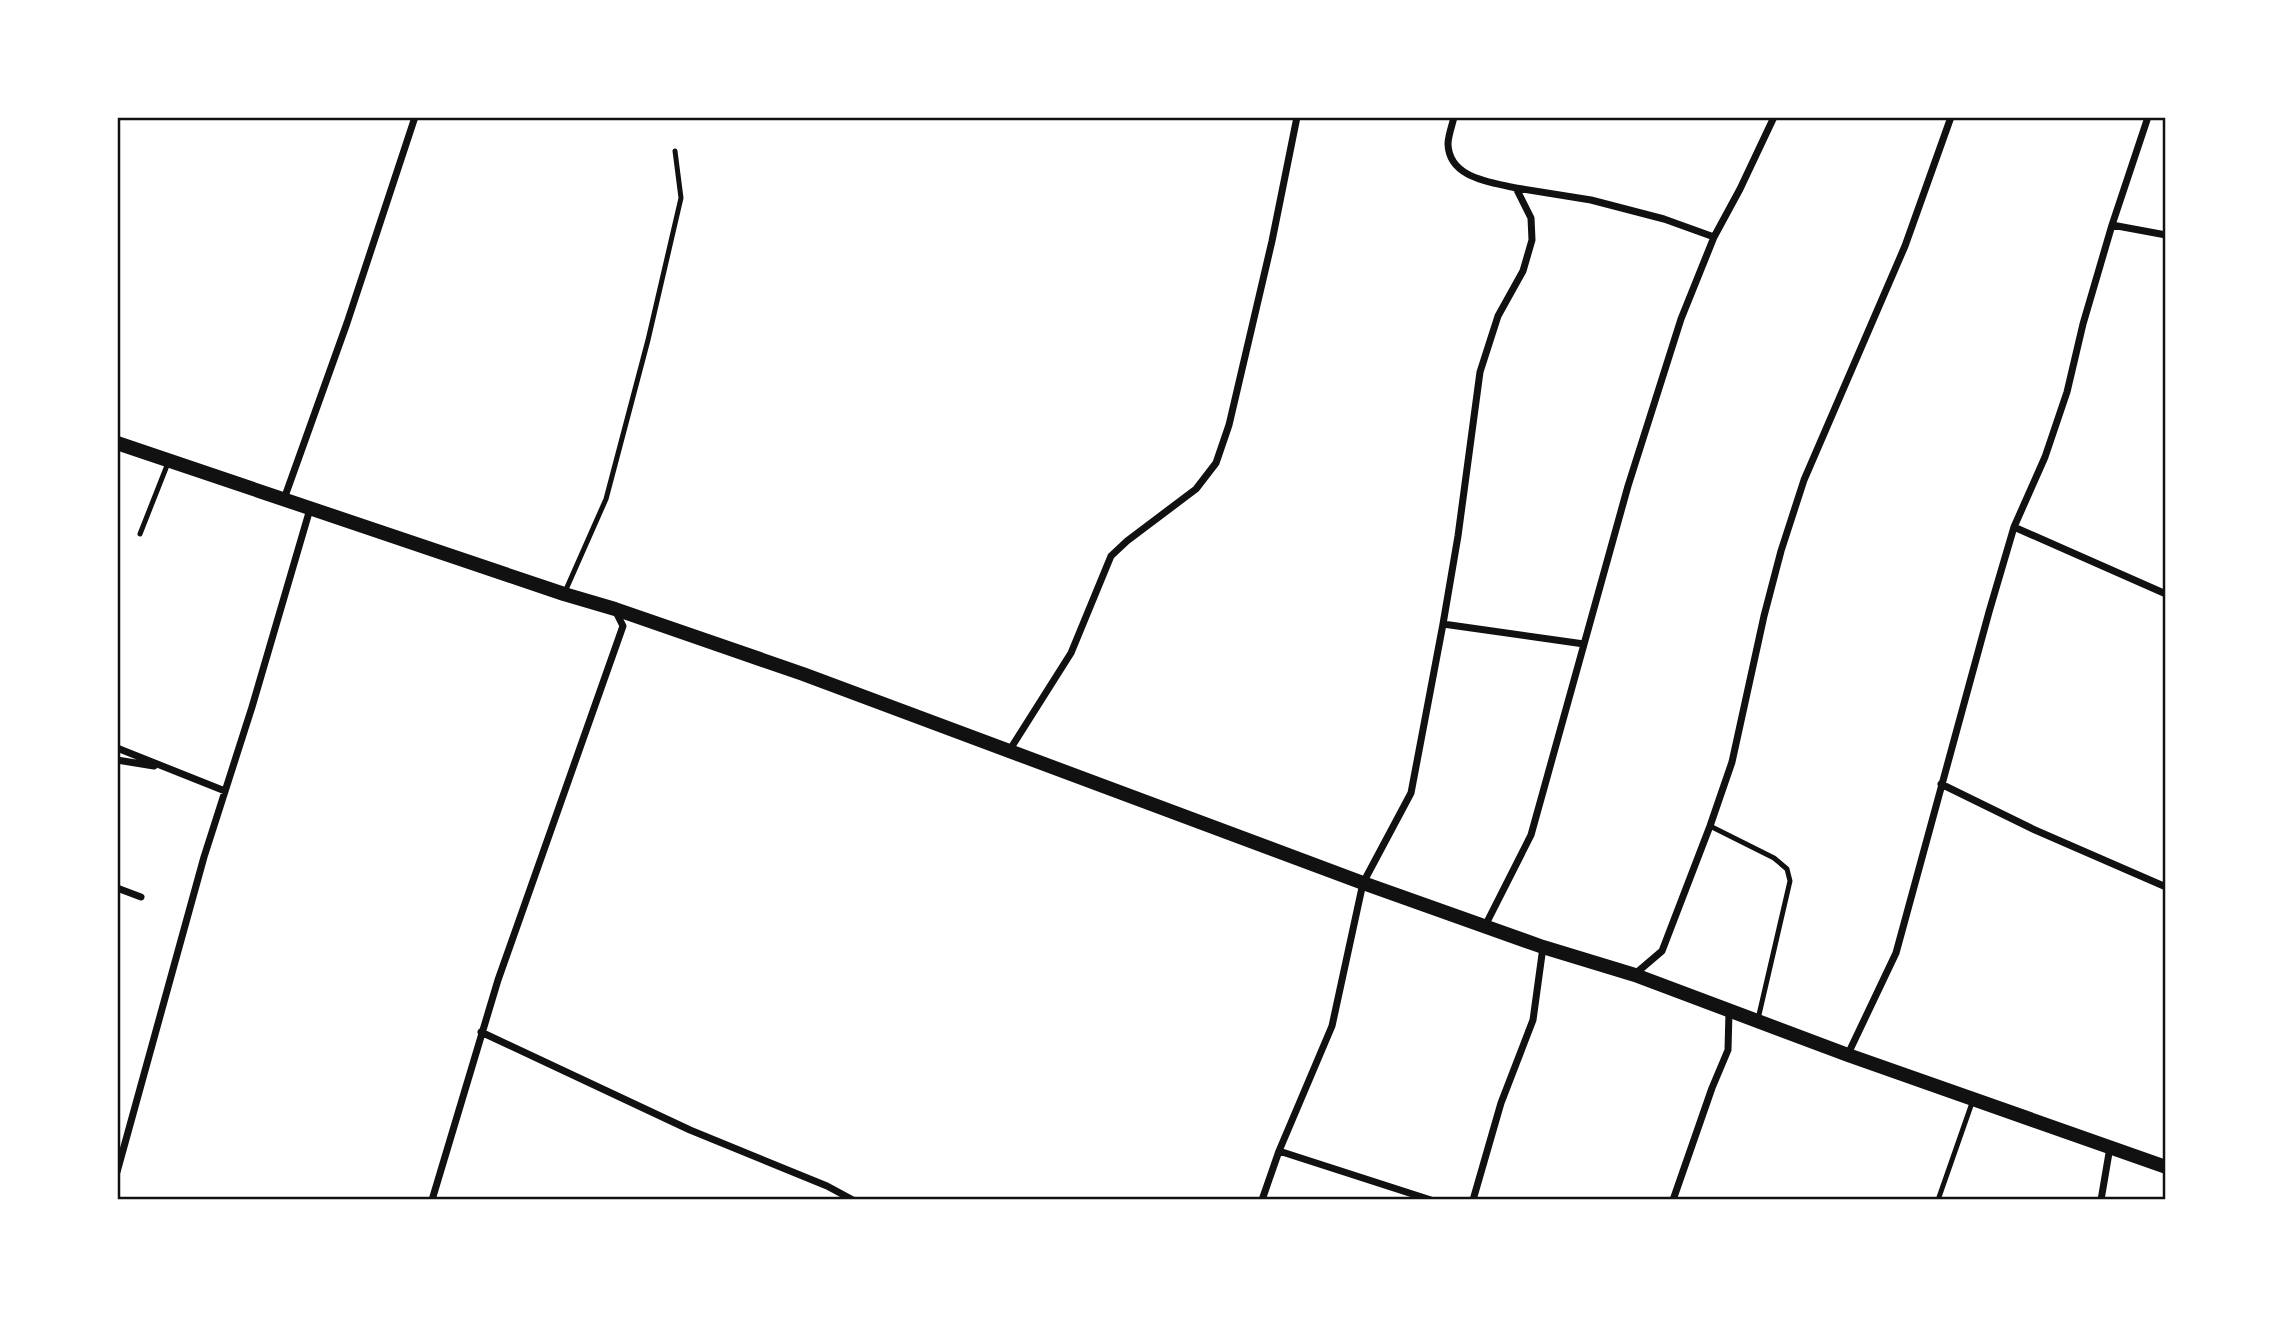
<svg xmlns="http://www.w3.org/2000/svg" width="2283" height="1317" font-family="Quicksand,sans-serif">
	<rect width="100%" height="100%" fill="#fff"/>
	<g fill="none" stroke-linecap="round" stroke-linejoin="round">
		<!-- service -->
		<path stroke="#111" stroke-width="5" d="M140,534l28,-71
			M564,594l42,-95 42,-159 33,-142 -6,-47
			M1710,826l64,32 13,11 3,12 -32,138
			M1938,1200l35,-100"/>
		<!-- minor -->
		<path stroke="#111" stroke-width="7" d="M1516,188l75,12 73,19 50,18
			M2112,225l54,10
			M284,499l63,-176 68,-206
			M2014,527l152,67
			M1443,624l141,20
			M117,748l108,43
			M1009,751l62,-98 40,-97 16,-15 69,-52 20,-26 13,-38 43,-184 25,-124
			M117,760l37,6
			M1941,784l94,46 131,57
			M117,888l24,9
			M1485,926l46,-91 97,-349 53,-167 33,-82 26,-48 34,-72
			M1635,974l27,-23 48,-125 22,-64 32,-146 17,-65 23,-71 101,-234 46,-129
			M481,1032l209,98 137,56 26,14
			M1848,1054l48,-101 93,-341 25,-85 31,-70 22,-65 16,-68 29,-99 36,-108
			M1279,1151l152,49
			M117,1172l87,-315 48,-150 58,-198
			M432,1200l66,-220 125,-354 -8,-16
			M1262,1200l17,-49 53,-125 31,-143 48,-90 32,-169 15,-88 22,-164 18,-56 25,-45 9,-31 -1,-22 -15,-30c-26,-6 -67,-10 -68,-44 0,-8 4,-18 6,-27
			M1473,1200l28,-97 32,-83 10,-73
			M1673,1200l39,-112 16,-38 1,-38
			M2101,1200l9,-53"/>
		<!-- secondary -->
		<path stroke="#111" stroke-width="14" d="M117,443l447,151 51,15 188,65 560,209 180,64 92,28 213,80 318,112"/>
	</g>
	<!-- border -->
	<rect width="2283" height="1317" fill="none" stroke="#ffffff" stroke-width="238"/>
	<rect x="119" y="119" width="2045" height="1079" fill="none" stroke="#111" stroke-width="2.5"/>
</svg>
